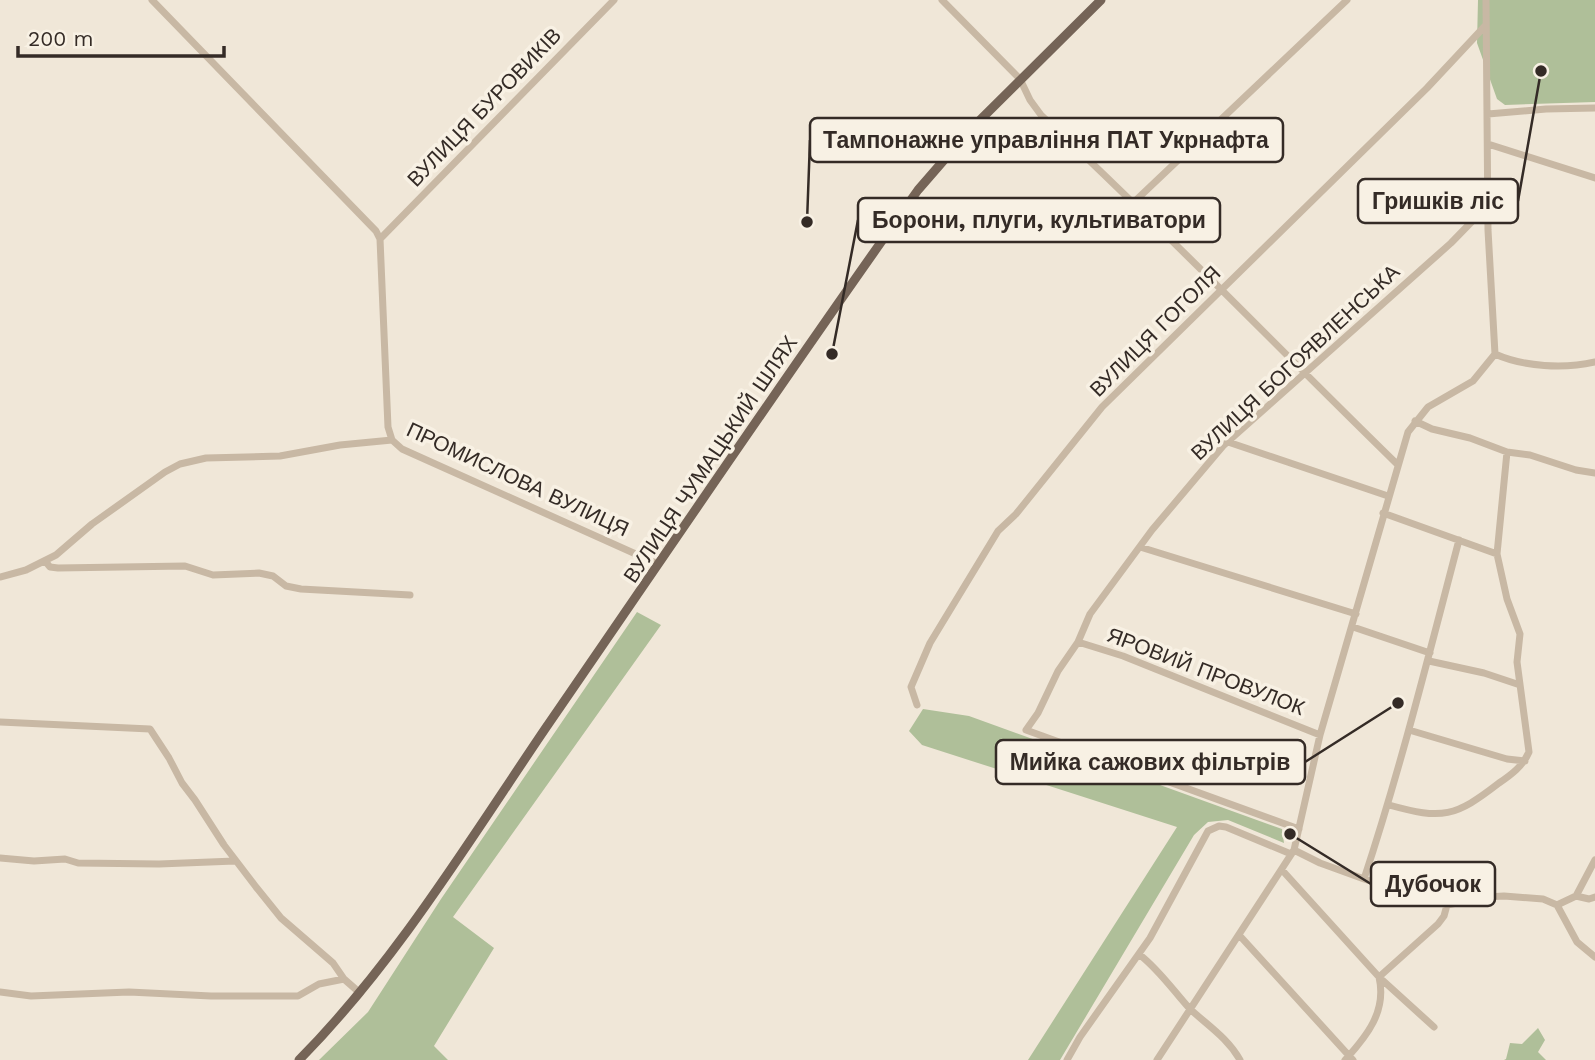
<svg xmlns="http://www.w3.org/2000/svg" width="1595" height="1060" font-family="'Work Sans',sans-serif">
	<rect width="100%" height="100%" fill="#f0e7d8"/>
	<!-- green -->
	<path fill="#afbf99" d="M1478,0h117v102l-90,3 -8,-6 -20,-56z
		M637,612l24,13 -208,292 41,31 -60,98 14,14h-129l49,-48 73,-113z
		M923,709l46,7 313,113 2,14 -56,-23 -20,2 -14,13 -134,225h-32l149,-233 -255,-82 -13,-14z
		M1538,1028l7,12 -7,12 8,8h-42l2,-1 4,-16 12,1z"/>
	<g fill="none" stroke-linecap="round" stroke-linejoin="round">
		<!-- minor -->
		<path stroke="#c8b8a4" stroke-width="7" d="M152,0l224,231 4,8 8,188 4,13 10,9 256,115
			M942,0l78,79 10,21 11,15c122,113 237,233 356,349
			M1488,114l58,-5 49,-1
			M1488,144l107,34
			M1134,202l213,-202
			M380,239l234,-239
			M1495,354c29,13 69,15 100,8
			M1415,421l17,8 38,9 37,14 23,3 46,15 19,3
			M1228,442l160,54
			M1383,513l114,41
			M1140,547l216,67
			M45,561l5,6 8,1 127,-2 28,9 46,-2 14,3 13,10 15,3 109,6
			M0,577l26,-7 30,-15 36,-31 73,-52 15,-8 26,-6 74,-2 60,-11 52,-5
			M1353,627l77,26
			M1078,642l45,14 197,79
			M1429,661l55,12 36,12
			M917,705l-6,-18 19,-44 68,-112 18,-17 86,-107 325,-319 58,-62
			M0,722l150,7 19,29 13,25 13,17 29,45 32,42 25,31 52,45 11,16 16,14
			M1409,730l98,29 18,2
			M1389,805c54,15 66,12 110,-22 12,-8 24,-17 30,-31l-12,-90 3,-28 -13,-35 -10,-45 10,-102
			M1299,829l-273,-99 12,-17 20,-42 20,-29 12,-28 62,-84 71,-84 228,-203 36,-37
			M1294,850l26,13 44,16 83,26 39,-8 18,-1 39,3 14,6 19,-9 19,-36
			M0,858l34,3 31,-2 13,4 81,1 76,-3
			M1282,870l97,107 55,50
			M1364,879c37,-112 65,-225 95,-339
			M1576,896l13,3 6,-2
			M1557,905l20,37 18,15
			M1240,936l113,124
			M1140,955c20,16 32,34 49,53 18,17 39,30 51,52
			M0,992l31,4 98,-4 82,4h87l21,-12 25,-5
			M1067,1060l13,-23 70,-99 58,-107 11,-5 7,1 65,27
			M1157,1060l137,-210 26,-115 88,-303 20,-25 45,-26 22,-27 -7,-124 -2,-230
			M1345,1060c22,-24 42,-49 34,-83l59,-53 6,-8 3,-11"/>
		<!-- major -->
		<path stroke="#756457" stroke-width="9" d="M299,1060c96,-97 170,-219 246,-331 124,-180 246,-361 373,-539l53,-61 130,-129"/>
	</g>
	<g text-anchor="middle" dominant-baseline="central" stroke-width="7" stroke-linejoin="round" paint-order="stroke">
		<!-- street labels -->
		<g font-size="21" fill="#342b26" stroke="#f8f1e4">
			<text transform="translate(484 107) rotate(-46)">ВУЛИЦЯ БУРОВИКІВ</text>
			<text transform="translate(1155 331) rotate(-45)">ВУЛИЦЯ ГОГОЛЯ</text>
			<text transform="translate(1295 362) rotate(-43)">ВУЛИЦЯ БОГОЯВЛЕНСЬКА</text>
			<text transform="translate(710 459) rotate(-56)">ВУЛИЦЯ ЧУМАЦЬКИЙ ШЛЯХ</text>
			<text transform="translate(518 479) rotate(25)">ПРОМИСЛОВА ВУЛИЦЯ</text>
			<text transform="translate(1206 671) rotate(21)">ЯРОВИЙ ПРОВУЛОК</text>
		</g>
	</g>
	<!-- callouts -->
	<path fill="none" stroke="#342b26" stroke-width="2.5" d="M807 222L810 140M1541 71L1518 201M832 354L858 220M1398 703L1305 762M1290 834L1371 884"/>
	<g fill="#342b26" stroke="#f8f1e4" stroke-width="2.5">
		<circle cx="807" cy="222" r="7"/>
		<circle cx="1541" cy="71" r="7"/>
		<circle cx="832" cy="354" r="7"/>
		<circle cx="1398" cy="703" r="7"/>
		<circle cx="1290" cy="834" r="7"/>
	</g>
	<g fill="#f8f1e4" stroke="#342b26" stroke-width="2.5">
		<rect x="810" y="118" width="473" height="44" rx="7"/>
		<rect x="1358" y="179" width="160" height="44" rx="7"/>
		<rect x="858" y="198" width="362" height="44" rx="7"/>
		<rect x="996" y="740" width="309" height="44" rx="7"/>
		<rect x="1371" y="862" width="124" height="44" rx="7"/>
	</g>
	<g font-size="23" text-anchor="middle" font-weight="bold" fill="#342b26">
		<text x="1046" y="148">Тампонажне управління ПАТ Укрнафта</text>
		<text x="1438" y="209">Гришків ліс</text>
		<text x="1039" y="228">Борони, плуги, культиватори</text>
		<text x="1150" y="770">Мийка сажових фільтрів</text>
		<text x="1433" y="892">Дубочок</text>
	</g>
	<!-- scale -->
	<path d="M18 46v10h206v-10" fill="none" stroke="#342b26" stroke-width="3.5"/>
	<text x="28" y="46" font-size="21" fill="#342b26" stroke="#f8f1e4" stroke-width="5" paint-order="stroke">200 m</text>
</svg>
